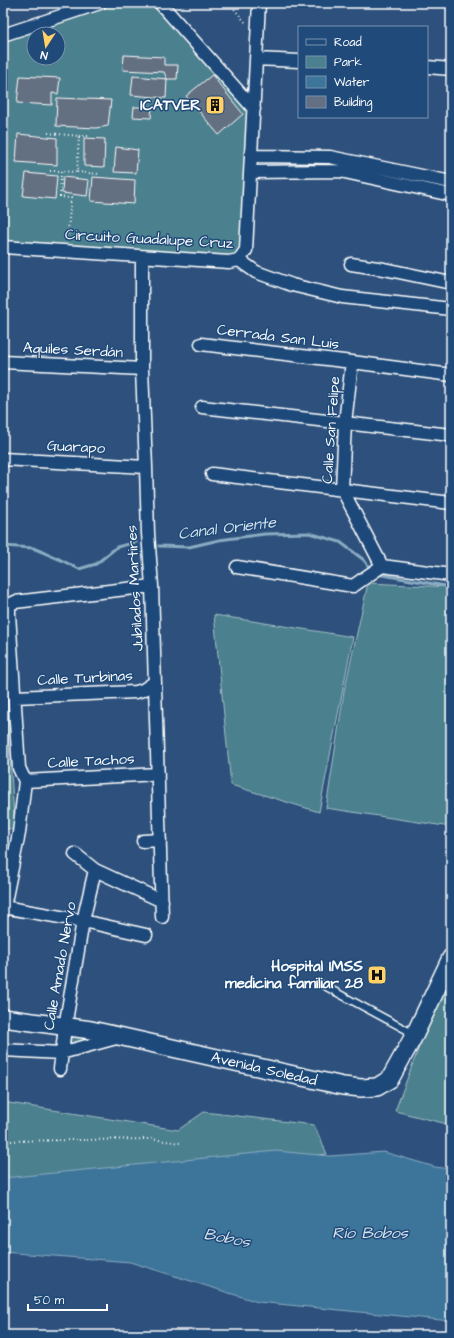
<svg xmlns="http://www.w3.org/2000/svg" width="454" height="1338" font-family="'Architects Daughter',sans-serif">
	<rect width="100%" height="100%" fill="#2d517c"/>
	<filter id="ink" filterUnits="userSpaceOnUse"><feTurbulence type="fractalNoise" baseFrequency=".025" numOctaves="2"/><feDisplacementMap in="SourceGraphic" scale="8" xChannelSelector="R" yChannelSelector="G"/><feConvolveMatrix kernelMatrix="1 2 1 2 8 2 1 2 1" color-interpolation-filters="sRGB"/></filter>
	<g filter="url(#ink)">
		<!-- green -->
		<path fill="#4b808e" stroke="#a5c0c6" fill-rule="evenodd" d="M115,3h39l95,108 -6,136 -12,12 -228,-16v-180l1,-25zM34,34h24v24h-24z
			M368,583l83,4v240l-125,-19 18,-116z
			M214,615l139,22 -34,175 -88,-27z
			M3,657l12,173 -12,-2z
			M451,962v163l-56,-14z
			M71,1036l20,2v3l-21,5z
			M3,1102l175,28 26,-18 110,13 13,29 -324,40z"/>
		<!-- water -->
		<path fill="#3e759a" stroke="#8bacc2" d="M276,1151l54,5 54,-4 51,15 16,2v152l-193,-19 -128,-40 -127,-10v-74z"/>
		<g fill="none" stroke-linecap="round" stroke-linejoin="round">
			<!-- stream -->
			<path stroke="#8bacc2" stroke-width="3" d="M3,546l30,2 26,11 20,10 17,-5 21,-17 19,-5
				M159,546l30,1 30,-7 46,-6 44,-1 31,9 24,18 7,10
				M377,574l74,13"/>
		</g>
		<!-- building -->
		<path fill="#636f82" stroke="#fff" d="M124,55l40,2v8h14l-1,14h-10l-3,-7 -41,-2z
			M212,75l31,39 -24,21 -33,-39z
			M20,76l40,2 -2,16 -6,-1v12l-35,-2z
			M133,76l34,3 -1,19 -35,-3z
			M57,98l54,2 -3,26 -12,2 -40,-2z
			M134,107h18l-1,11 -18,-1z
			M18,134l39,4v27l-41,-3z
			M84,138l21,1 -1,28 -20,-1z
			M116,147l22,3 -2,23 -22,-1z
			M26,173l31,3 -2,23 -32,-3z
			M63,177l26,3 -2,16 -25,-3z
			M93,177l42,3 -1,24 -43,-3z"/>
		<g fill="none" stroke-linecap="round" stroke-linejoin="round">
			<defs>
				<path id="lane" d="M319,983l95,51"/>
				<path id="street" d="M160,3l94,106
					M3,35l97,-32
					M256,59l43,2
					M427,67l24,2
					M252,156l78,1 121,25
					M251,172l89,-1 111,24
					M3,247l226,15 10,-2 7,-10 13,-247
					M142,257v112l4,98 2,66 4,53 10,331
					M239,260l17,12 36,13 50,12 109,12
					M351,264l33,5 67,14
					M201,344l151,18 99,13
					M3,362l139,7
					M352,362l-7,61 -3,66 40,77
					M202,407l249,28
					M3,459l143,8
					M212,474l239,29
					M382,566l69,9
					M237,567l116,19 29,-20
					M15,697l121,-5 7,-2 12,-8
					M25,781l133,-7
					M143,841l17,-1
					M75,854l20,16 67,31
					M3,907l80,14 63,14
					M3,912l16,-79 6,-52 -6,-13 -10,-154v-9l6,-3 137,-16
					M3,1050l58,3 59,-16
					M60,1069l5,-42 18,-106 12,-51"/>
				<path id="secondary" d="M3,1018l88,12 32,7 220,49 18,2 16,-1 13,-8 25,-45 36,-76"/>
			</defs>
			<!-- lane casing -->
			<use href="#lane" stroke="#fff" stroke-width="9"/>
			<!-- street casing -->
			<use href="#street" stroke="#fff" stroke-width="15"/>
			<!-- secondary casing -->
			<use href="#secondary" stroke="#fff" stroke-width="20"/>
			<!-- path -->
			<path stroke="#fff" stroke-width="2" stroke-dasharray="1 3" stroke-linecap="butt" d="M229,3l17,20
				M48,133l31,3 -2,36 -16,-1
				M79,136h12
				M50,171h11l-1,26 11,1 -4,42
				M77,172l22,2
				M3,1141l148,-2 29,4"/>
			<!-- lane -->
			<use href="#lane" stroke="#1f4a7a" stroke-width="6"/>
			<!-- street -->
			<use href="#street" stroke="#1f4a7a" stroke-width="12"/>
			<!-- secondary -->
			<use href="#secondary" stroke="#1f4a7a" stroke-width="17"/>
		</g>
	</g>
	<!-- icons -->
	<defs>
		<symbol id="building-square" viewBox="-11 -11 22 22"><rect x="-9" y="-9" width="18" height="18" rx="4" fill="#ffd166" stroke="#1f4a7a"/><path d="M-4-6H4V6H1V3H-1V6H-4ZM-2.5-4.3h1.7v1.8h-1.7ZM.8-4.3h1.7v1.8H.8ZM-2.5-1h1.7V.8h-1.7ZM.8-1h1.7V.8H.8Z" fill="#111"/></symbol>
		<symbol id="hospital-square" viewBox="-11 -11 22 22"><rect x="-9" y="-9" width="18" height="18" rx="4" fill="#ffd166" stroke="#1f4a7a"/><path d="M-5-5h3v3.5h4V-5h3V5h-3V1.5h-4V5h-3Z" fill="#111"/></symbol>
	</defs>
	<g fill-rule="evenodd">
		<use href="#building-square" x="204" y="94" width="22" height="22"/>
		<use href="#hospital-square" x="366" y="964" width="22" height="22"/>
	</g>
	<g text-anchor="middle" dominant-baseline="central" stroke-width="3" stroke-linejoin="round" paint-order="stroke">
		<!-- poi labels -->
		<g font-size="15" font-weight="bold" fill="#fff" stroke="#1f4a7a" text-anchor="end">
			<text x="201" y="105">ICATVER</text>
			<text x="363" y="966">Hospital IMSS<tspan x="363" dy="17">medicina familiar 28</tspan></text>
		</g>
		<!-- street labels -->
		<g font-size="15" fill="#fff" stroke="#1f4a7a">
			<text transform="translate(149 239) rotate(3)">Circuito Guadalupe Cruz</text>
			<text transform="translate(278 337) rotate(7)">Cerrada San Luis</text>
			<text transform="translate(73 350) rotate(3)">Aquiles Serdán</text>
			<text transform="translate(331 430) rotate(-86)">Calle San Felipe</text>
			<text transform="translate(76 447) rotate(3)">Guarapo</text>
			<text transform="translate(135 588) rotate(-93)">Jubilados Martires</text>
			<text transform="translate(85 678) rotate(-3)">Calle Turbinas</text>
			<text transform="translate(91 761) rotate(-3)">Calle Tachos</text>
			<text transform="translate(60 966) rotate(-80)">Calle Amado Nervo</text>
			<text transform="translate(264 1069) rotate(13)">Avenida Soledad</text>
		</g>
		<!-- water labels -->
		<g font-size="16" font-style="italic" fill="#d8e3eb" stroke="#1f4a7a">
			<text transform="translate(227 528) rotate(-7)">Canal Oriente</text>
			<text x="370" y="1233">Río Bobos</text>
			<text transform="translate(227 1238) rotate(11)">Bobos</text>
		</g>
	</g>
	<!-- margin -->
	<rect width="454" height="1338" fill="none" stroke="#1f4a7a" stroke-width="16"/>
	<rect x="8" y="8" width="438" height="1322" fill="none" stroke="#fff" stroke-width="1.5" filter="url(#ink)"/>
	<!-- legend -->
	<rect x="298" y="26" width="130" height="92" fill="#1f4a7a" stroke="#7992af"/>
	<rect x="306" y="39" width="20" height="6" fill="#1f4a7a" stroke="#7992af"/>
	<text x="334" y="46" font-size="12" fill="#ffffff">Road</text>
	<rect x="306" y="56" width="20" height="12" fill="#4b808e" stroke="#7992af"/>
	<text x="334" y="66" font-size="12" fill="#ffffff">Park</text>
	<rect x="306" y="76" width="20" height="12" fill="#3e759a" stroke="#7992af"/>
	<text x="334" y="86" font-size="12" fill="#ffffff">Water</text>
	<rect x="306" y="96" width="20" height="12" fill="#636f82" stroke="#7992af"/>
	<text x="334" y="106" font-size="12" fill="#ffffff">Building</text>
	<!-- north arrow -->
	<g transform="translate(46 46) rotate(192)"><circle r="19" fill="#1f4a7a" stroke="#7992af"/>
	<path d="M0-3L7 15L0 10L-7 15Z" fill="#ffd166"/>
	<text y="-6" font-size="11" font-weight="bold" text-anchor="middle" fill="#ffffff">N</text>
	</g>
	<!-- scale -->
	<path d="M28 1304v6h79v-6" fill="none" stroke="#ffffff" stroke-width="2"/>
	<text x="34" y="1304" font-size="12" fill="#ffffff" stroke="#1f4a7a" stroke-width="3" paint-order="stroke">50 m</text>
</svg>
